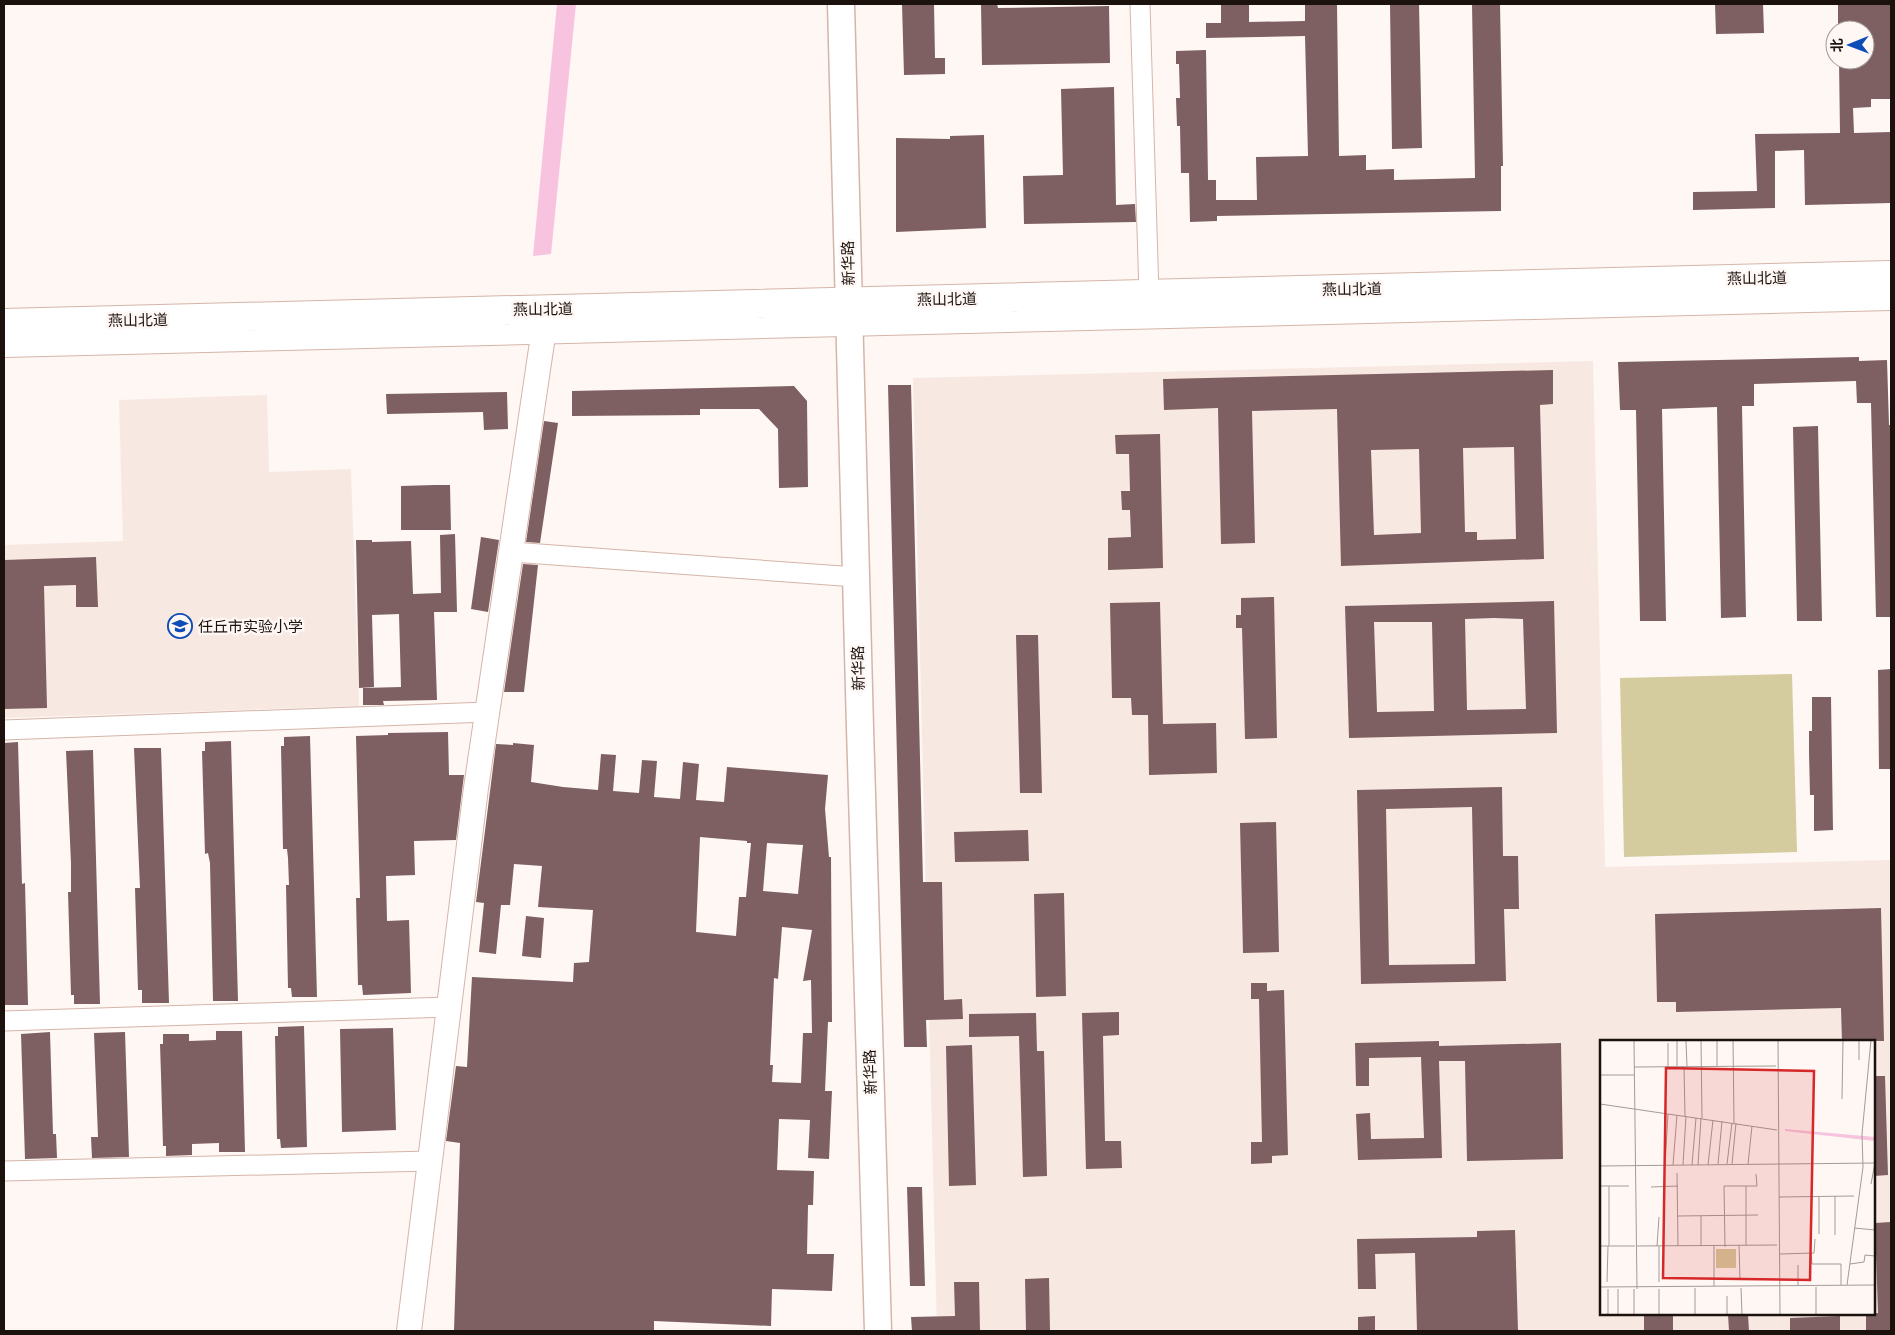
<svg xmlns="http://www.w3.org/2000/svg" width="1895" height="1335" font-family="Lora,'Noto Sans SC',serif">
	<rect width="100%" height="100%" fill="#fef7f4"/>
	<!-- built -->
	<path fill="#f8e8e2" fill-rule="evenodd" d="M1593,361l12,506 286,-7v471h-954l-24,-953zM1601,1041h273v273h-273z
		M267,395l2,77 82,-3 8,237 -355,12v-173l119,-4 -4,-141z"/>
	<!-- green -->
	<path fill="#d4cb9e" d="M1792,674l5,178 -173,5 -4,-179z"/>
	<!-- water -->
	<path fill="#f7c3df" d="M557,4h19l-25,250 -18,2z"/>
	<!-- building -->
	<path fill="#7e5f62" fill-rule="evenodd" d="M902,4h32l1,54h10v16l-41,1z
		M981,4h16l1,4 111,-2 1,57 -128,2z
		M1221,4h28v18l56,-1v-17h32l2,152 27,-1v15l28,-1v11l81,-2 -3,-174h28l3,162h-2v45l-284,5v5l-27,1 -1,-49h-8l-1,-47h-3l-1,-28h4l-1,-34h-3v-13l30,-1 2,130h8v20h41l-1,-43 52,-1 -3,-120 -99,2v-15h15z
		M1390,4h29l3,144 -30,1z
		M1715,4h48l1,29 -48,1z
		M1838,4h53v95h-20v8l-18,1 1,25 37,-1v71l-86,2 -1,-55 -29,1v57l-82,2v-18l64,-1 -2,-57 85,-1 -1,-73h26v-30h-27z
		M1114,87l2,118 19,-1 1,18 -112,2 -1,-48 40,-1 -2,-86z
		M984,135l2,93 -90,4v-94l54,1v-3z
		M1859,357v4l28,-1 2,65h2v192h-15l-5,-214h-14l-1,-22 -102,3v22h-12l4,211 -25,1 -4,-211 -55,2 4,212h-26l-4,-211h-16l-2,-48z
		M1553,370v34l-13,1 4,154 -203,7 -4,-157 -85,2 3,132 -34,1 -3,-136 -54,2 -1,-31zM1514,447l2,92 -39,1v-8h-12l-2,-84zM1419,449l2,84 -47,2 -3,-85z
		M888,385h23l12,497h19l2,118 18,-1 1,20 -37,1 1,27h-23z
		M794,386l13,15 1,86 -29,1 -1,-59 -19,-20h-59v6l-128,1v-25z
		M507,392l1,37 -24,1 -1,-18 -96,2 -1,-20z
		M544,421l14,2 -18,120 -14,-1z
		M1818,426l4,195h-25l-4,-194z
		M1160,434l3,134 -55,2v-32l23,-1 -1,-27h-8l-1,-19h9l-1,-37h-13l-1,-19z
		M435,485h15l1,45h-50v-44z
		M455,534l2,78h-23l3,88 -54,1 1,4h-21v-17l38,-1 -2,-73 -27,1 2,72 -15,1 -3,-148h16v2l39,-1 2,53 28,-1 -1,-58z
		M481,537l18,3 -11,72 -17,-3z
		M96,557l2,50h-22v-22l-32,1 3,122 -43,1v-149z
		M523,564l15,1 -14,127h-20z
		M1274,597l3,141 -32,1 -3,-111h-6v-13h5v-17z
		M1554,601l3,132 -208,5 -4,-132zM1494,618l29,1 3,90 -59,1 -2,-91zM1374,622h58l2,89 -57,1z
		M1160,602l3,122 53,-1 1,50 -68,2 -1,-60h-16l-1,-17h-19l-2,-95z
		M1016,635h22l4,158h-22z
		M1891,669v100h-12l-1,-99z
		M1812,697h19l2,133 -19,1v-36h-4l-1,-43v-21h3z
		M448,732l1,43h15l-8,65 -42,1 1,34 -29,1 1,45 22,-1 2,73 -48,2 -1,-10h-4l-2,-87h4l-4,-162 32,-1v-2z
		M310,736l7,261h-25l-1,-9h-3l-2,-103h3l-1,-27 -1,-9h-4l-2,-103h3v-9z
		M231,741l7,260h-25l-3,-138 -2,-10 -3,1 -3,-103h3v-9z
		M18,742l4,142 3,-1 3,122h-24v-262z
		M513,743l21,2 -3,37 32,5 35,3 3,-36 15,1 -3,36 26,2 3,-33 15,1 -3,36 26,2 3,-37 16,2 -3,36 28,2 3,-35 101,8 -3,34 4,48h2l1,165h-4l-3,69h7l-3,68 -21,-1 2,-38 -31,-1 -2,51 37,1 -1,34h-5l-1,49h27l-2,37 -60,-2 -1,37 -117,-5v10h-200l6,-188 -14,-2 10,-75 11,1 5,-90 101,5 1,-19 15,-1 4,-52 -55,-3 4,-41 -28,-2 -4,41h-9l-5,49 -17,-2 5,-49 -8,-1 20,-158 17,1zM700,837l47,4v2h4l-5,54h-7l-3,39 -40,-4zM767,843l36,2 -5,49 -35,-3zM782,927l30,3 -9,51 8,-1 1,53h-9l-2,50 -29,-1 1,-17h-3l4,-87 4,1z
		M134,748h27l8,255h-27v-13h-4l-3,-102h5z
		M93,750l7,254h-26v-9h-3l-3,-103h3v-29l-5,-112z
		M1502,787l1,69h15l1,53h-15l2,72 -145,3 -4,-194zM1472,807l3,157 -86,1 -3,-156z
		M1276,822l3,130 -36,1 -3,-130z
		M1028,830l1,31 -74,1 -1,-30z
		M1064,893l2,103 -30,1 -2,-103z
		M1881,908l3,133h-42l-1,-33 -165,4v-10h-19l-2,-88z
		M526,916l18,2 -3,40 -19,-2z
		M1251,983h16v8l17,-1 4,165 -16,1v7l-21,1v-22h11l-3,-143h-8z
		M1119,1012v23l-16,1 2,105h16l1,27 -36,1 -4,-156z
		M1036,1013l1,38h7l3,125 -24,1 -4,-141 -50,1v-23z
		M304,1026l3,121 -26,1 -1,-9h-3l-2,-103h3v-9z
		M393,1028l3,102 -54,2 -2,-103z
		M216,1031h26l3,121h-26v-9l-27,1v11l-26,1v-10h-3l-2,-71 -1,-31h3v-10h26v7l27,-1z
		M50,1032l3,102h3l1,24 -32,1 -4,-125z
		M125,1032l4,125 -37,1 -1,-21h7l-4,-104z
		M1439,1041v5l122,-3 2,116 -96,2 -2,-100h-26l3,97 -84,2 -2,-46 14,-1 1,26 53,-1 -3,-81 -52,1v28h-13l-1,-43z
		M972,1045l4,140 -27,1 -3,-140z
		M1874,1076h11l3,99 -14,1z
		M907,1187h15l3,99h-15z
		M1891,1222v109h-25v-17l12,-1 -3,-90z
		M1515,1230l3,101h-101l-2,-78 -40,1 1,35h-18l-1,-50 120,-2v-6z
		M1049,1278l1,53h-24l-1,-52z
		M954,1282h25l1,49h-68l-1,-14 44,-1z
		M1644,1314h29v17h-29z
		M1728,1314h20l1,17h-20z
		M1375,1316v15h-17v-14z
		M1840,1316v15h-50v-13z"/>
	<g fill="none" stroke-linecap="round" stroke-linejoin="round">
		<defs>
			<path id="minor" d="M1140,4l9,290
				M512,552l344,25
				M4,730l483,-18
				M4,1021l445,-14
				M4,1171l426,-10"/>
			<path id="tertiary" d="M409,1331l67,-543 68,-459"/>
			<path id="secondary" d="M841,4l19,724 18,603"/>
			<path id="primary" d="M4,323l1887,-48
				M4,343l1887,-47"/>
		</defs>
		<!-- minor casing -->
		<use href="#minor" stroke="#d4b5a9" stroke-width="21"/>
		<!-- tertiary casing -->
		<use href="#tertiary" stroke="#d4b5a9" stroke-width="26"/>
		<!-- secondary casing -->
		<use href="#secondary" stroke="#d4b5a9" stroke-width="29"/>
		<!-- primary casing -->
		<use href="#primary" stroke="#d4b5a9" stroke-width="30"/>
		<!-- minor -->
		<use href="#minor" stroke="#fff" stroke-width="19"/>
		<!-- tertiary -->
		<use href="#tertiary" stroke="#fff" stroke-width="24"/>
		<!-- secondary -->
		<use href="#secondary" stroke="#fff" stroke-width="26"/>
		<!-- primary -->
		<use href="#primary" stroke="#fff" stroke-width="28"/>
	</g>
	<!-- icons -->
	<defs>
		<symbol id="school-ring" viewBox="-11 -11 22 22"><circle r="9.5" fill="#fef7f4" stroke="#0e4cb7" stroke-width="1.5"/><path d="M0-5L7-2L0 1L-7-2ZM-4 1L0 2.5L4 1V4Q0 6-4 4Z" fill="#0e4cb7"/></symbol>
	</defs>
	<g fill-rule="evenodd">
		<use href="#school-ring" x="166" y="612" width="28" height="28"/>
	</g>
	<g text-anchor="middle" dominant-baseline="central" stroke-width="5" stroke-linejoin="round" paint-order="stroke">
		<!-- street labels -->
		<g font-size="15" fill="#1b110d" stroke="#fef7f4">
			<text transform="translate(848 263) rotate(-91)">新华路</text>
			<text transform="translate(1757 278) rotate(-1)">燕山北道</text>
			<text transform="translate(1352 289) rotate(-1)">燕山北道</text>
			<text transform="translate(947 299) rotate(-1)">燕山北道</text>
			<text transform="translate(543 309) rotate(-1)">燕山北道</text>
			<text transform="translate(138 320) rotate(-1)">燕山北道</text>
			<text transform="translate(858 668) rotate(-91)">新华路</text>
			<text transform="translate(870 1072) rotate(-92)">新华路</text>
		</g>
		<!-- poi labels -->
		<g font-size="15" fill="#1b110d" stroke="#fef7f4" text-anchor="start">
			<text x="198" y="626">任丘市实验小学</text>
		</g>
	</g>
	<!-- overview -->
	<g transform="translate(1600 1040)">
		<rect width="275" height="275" fill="#fef7f4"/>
		<path d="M116,209h20v19h-20z" fill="#d4cb9e"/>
		<path d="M185,89l90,8v4l-90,-10z" fill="#f7c3df"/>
		<path fill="none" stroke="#a39b98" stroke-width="1" d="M34,0l3,249M77,0v27M101,0l1,78M117,0v26M133,0l1,83M178,0l2,275M259,0v20M86,1l1,26M68,3v24M34,27l142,-1M84,27l1,49M0,35h34M242,59l1,-59M0,64l177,26M118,124l4,-43M127,124l5,-41M132,124l4,-41M148,124l4,-38M65,125l3,-51M73,125l4,-50M83,125l3,-49M92,125l4,-47M98,125l3,-47M108,125l5,-45M0,126l275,-3M77,133l1,73M271,144l4,-21M0,146h29M9,146v60M146,146v59M51,147l27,-1M179,157l75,-1M219,157v37M78,176l80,-1M101,176v30M254,188l21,2M235,195v-39M139,205l1,35M0,206h35M37,206l140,-1M57,206l2,-29M59,206v36M114,206v40M125,207l-1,-61h33l-1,-12M180,214l34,-1 1,-14M211,214l1,10h29v21M250,224l14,-2 1,-7 10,1M7,242l1,-36M198,245v-20M247,245l16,-118 -1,-33 9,-94M0,247l275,-2M141,248l1,27M18,249v26M34,249v26M59,249v26M4,275l4,-1v-25M95,275v-27M127,275v-19M216,275v-28"/>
		<path fill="#d62828" fill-opacity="0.15" stroke="#d62828" stroke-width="2.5" d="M66,28l148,3 -4,209 -147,-2z"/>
		<rect width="275" height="275" fill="none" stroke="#1b110d" stroke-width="2.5"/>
	</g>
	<!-- border -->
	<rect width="1895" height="1335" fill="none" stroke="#1b110d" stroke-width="10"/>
	<!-- north arrow -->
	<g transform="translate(1850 45) rotate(269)"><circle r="24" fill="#fef7f4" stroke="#a39b98"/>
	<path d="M0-4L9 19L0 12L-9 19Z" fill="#0e4cb7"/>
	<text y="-8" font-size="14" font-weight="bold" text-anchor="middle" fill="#1b110d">北</text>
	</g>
</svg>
